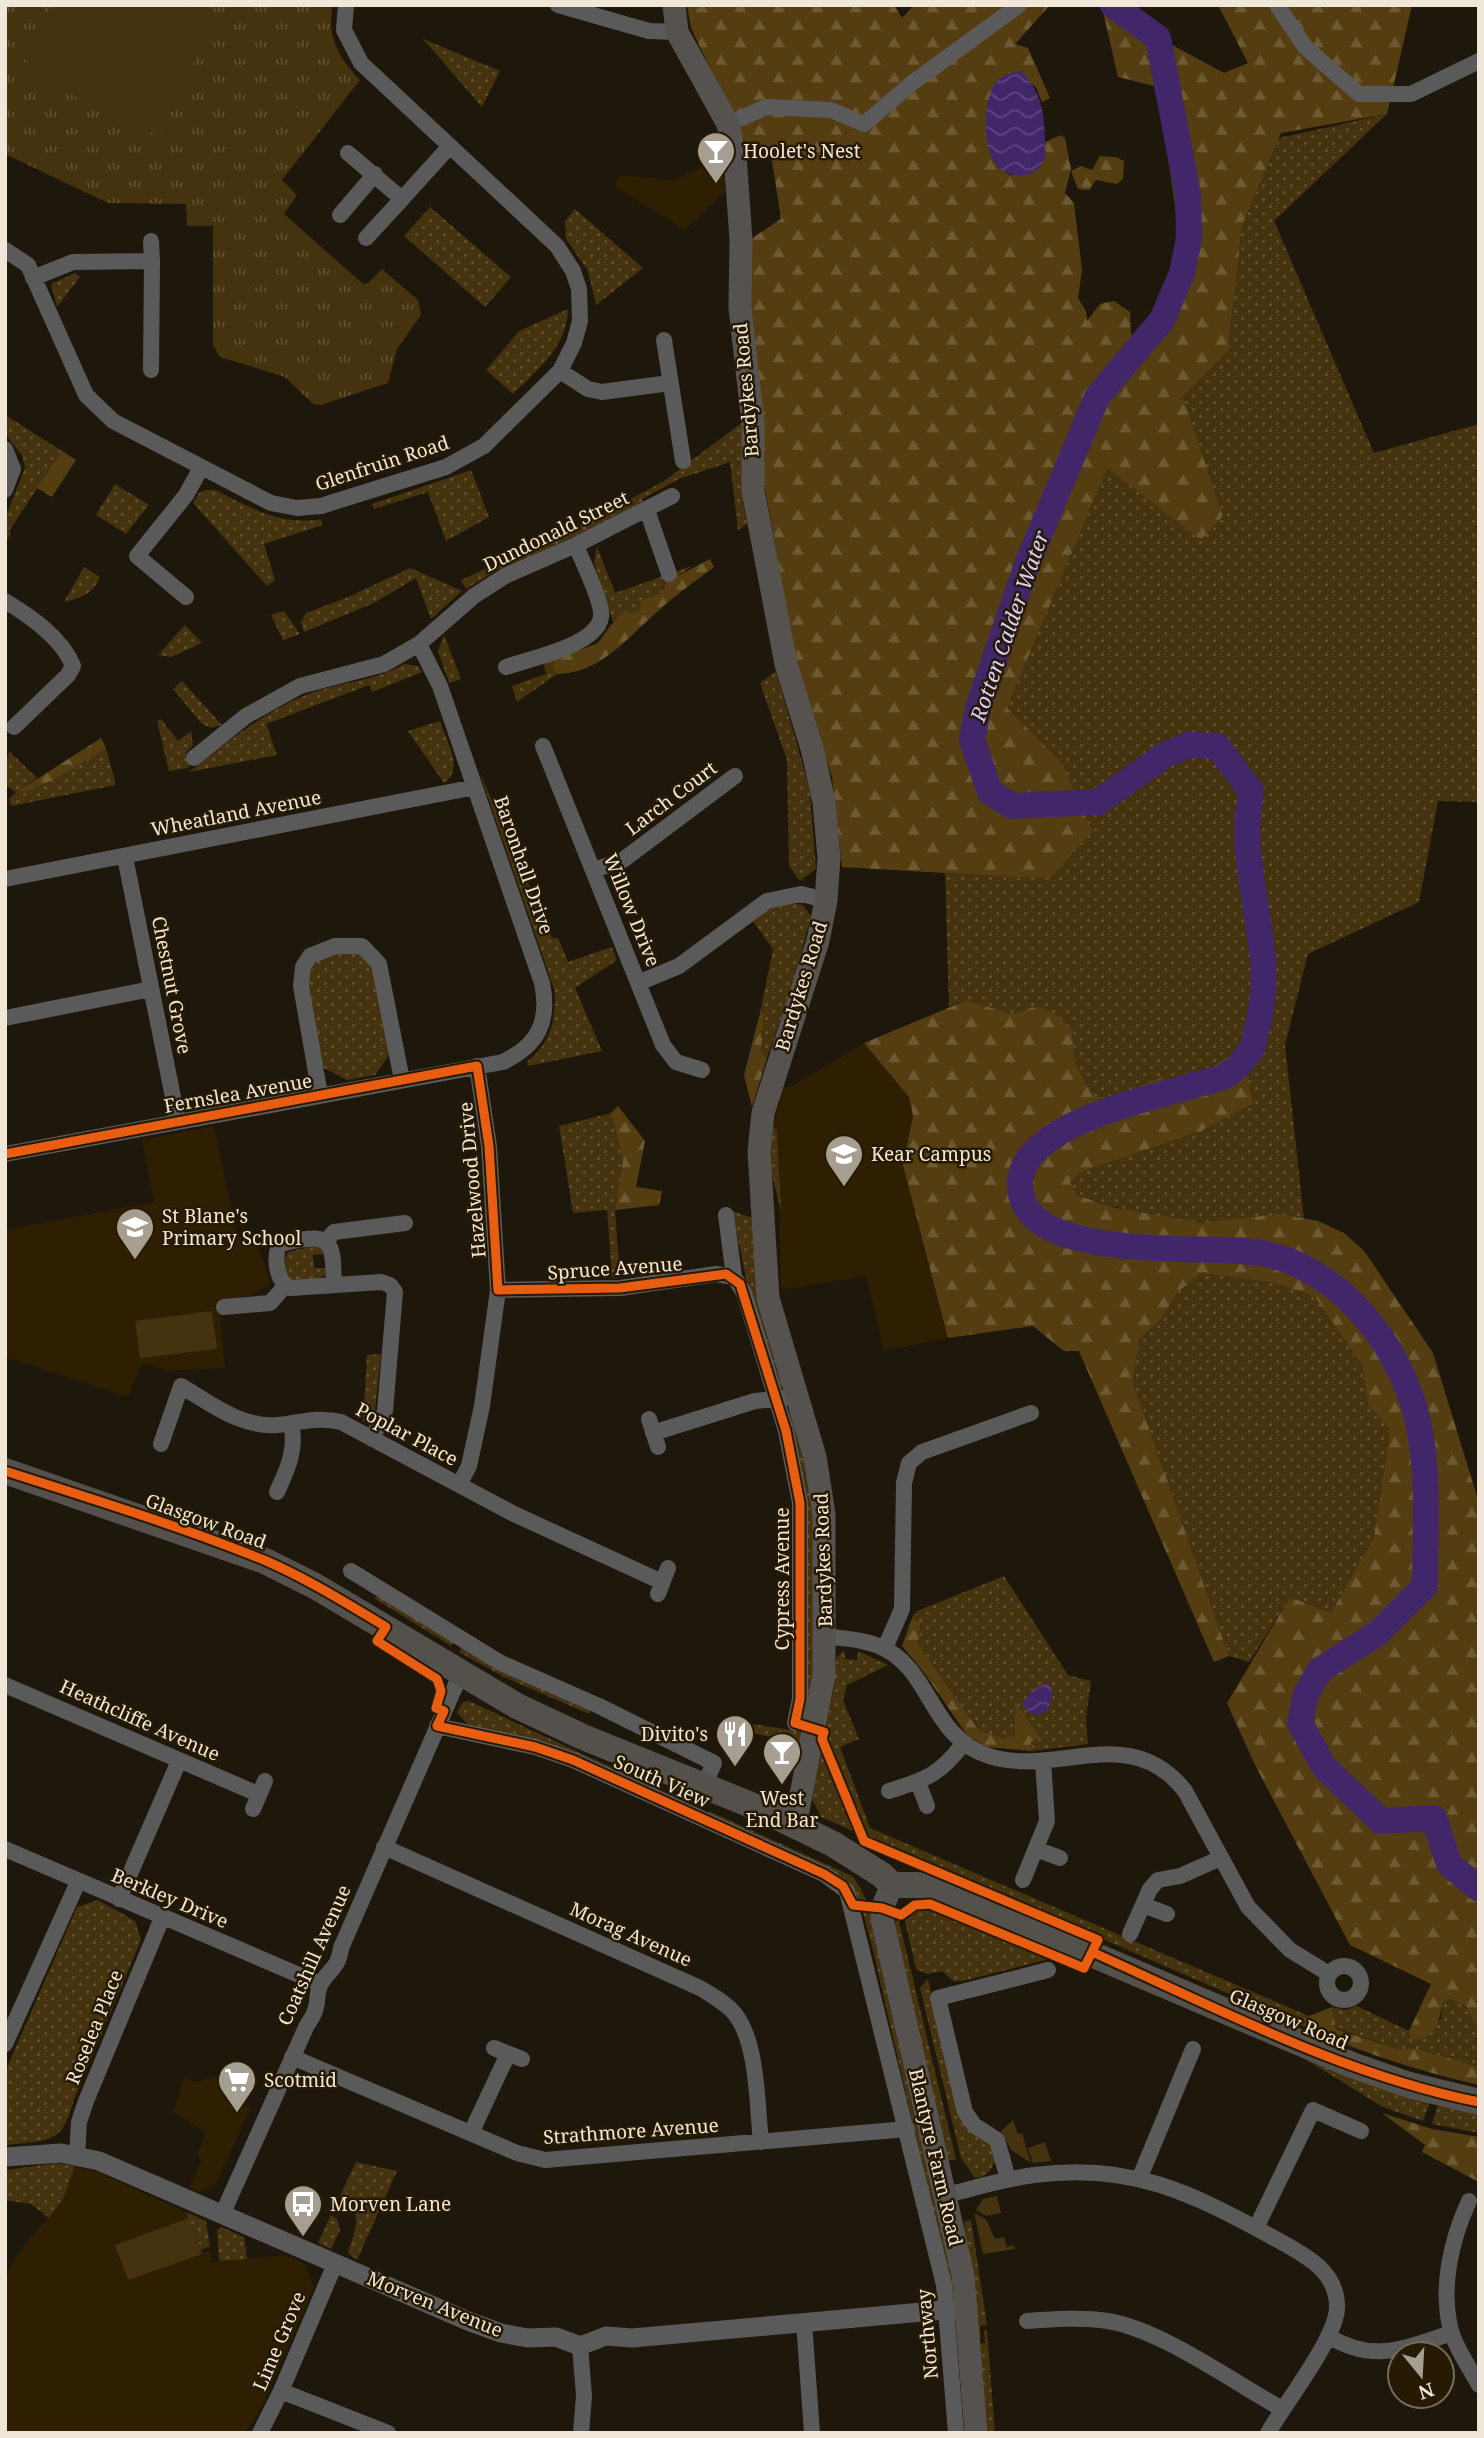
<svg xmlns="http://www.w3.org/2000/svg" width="1484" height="2438" font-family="'Noto Serif',serif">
	<defs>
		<pattern id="grass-dots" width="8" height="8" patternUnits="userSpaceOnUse" patternTransform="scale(1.75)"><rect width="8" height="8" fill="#45320e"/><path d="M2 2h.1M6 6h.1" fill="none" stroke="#605030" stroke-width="1.8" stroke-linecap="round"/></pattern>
		<pattern id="forest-firs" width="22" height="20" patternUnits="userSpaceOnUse" patternTransform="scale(1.75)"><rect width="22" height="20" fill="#543e11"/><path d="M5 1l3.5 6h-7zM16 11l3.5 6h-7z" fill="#6d5a33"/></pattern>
		<pattern id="park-tufts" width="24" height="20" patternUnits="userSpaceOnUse" patternTransform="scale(1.75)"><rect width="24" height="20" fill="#45320e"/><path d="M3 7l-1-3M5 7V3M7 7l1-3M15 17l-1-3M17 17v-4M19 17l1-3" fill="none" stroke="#605030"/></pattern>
		<pattern id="water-waves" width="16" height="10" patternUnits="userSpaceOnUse" patternTransform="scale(1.75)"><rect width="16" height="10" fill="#41276a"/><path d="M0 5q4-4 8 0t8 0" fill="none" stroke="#5d467f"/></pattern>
	</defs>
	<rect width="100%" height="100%" fill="#1e170b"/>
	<!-- built -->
	<path fill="#2e1f02" d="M727,155l6,29 -48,46 -69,-42 2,-13 56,5z
		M864,1043l45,54 4,19 -10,49 45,173 -64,13 -18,-75 -85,14 -4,-159 -4,-5 10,-39 11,-2z
		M214,1126l23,109 21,12 13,37 -21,12 -31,6 6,66 -58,3 -25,-8 -14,34 -123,-40v-127l149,-28 -12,-62z
		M221,2075l5,12 -4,8 29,13 -36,77 -16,7 -10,-4 12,-27 -3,-8 8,-21 -33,-20 11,-34 12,4z
		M75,2166l23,6 88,40 16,41 9,-2 1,11 74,-7 18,8 10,24 -52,120 -17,26h-240v-155l12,-24 47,-57z"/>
	<!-- grass -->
	<path fill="url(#grass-dots)" d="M423,39l77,32 -18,36z
		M1387,114l-113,107 100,232 105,-29v378l-41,-1 -19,101 -111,52 -23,91 19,174c-37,-7 -66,5 -102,4 -40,-2 -88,-16 -126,-28l-7,-13 12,-10 120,-41 39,-84 -43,29 -28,7 -7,-7 -44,20 -24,1 -19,-34 -3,-34 -35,-23 -26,8 -43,-14 -19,6 -4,-133 104,6 13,-116 -55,-55 100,-241 94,73 22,-24 -40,-120 45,-45 14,-125 37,-88z
		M430,207l81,70 -26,30 -81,-71z
		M575,209l68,59 -47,37 -8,-34 -22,-32 -1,-18z
		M75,273l5,4 -23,30 -6,-23z
		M568,309c-1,38 -30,60 -55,85l-27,-24 33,-39z
		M5,415l57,36 -53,80 2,2 -6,11v-26l20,-50 -3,-13 -17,-21z
		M743,422v80l4,22 -9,6 -8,-68 -51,17 -37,20 2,5 -141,66 -2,-2 -35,21 -5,-9 119,-54 84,-45z
		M471,470l18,47 -43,24 -18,-49 -54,17 -2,-5z
		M115,484l34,21 -23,29 -30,-19z
		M206,490h9c35,17 64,36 106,29l2,6 -59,19 11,36 -8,6 -74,-83 6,-10z
		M597,546l18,47 77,-27 -29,21 -2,7 -24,18 -17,1 -7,9 -19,-60z
		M84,567l16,10c-7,17 -19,21 -36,25z
		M410,568l52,23 -31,28 -15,-41 -42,25 -70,29 -3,-10 5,-9 40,-15z
		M284,611l16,23 -17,6 -12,-25z
		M185,625l17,18 -31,14 -13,-2z
		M444,635l17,44 -12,4 -11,-32z
		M554,660l-2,7 5,7 -40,28 -5,-16 34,-12 -3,-11z
		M404,664l14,2 4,6 -50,20 -3,-7 -103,39 11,31 -88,17c38,-29 76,-62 122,-79 31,-11 64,-12 93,-29z
		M776,671l34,119 6,79 -16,12 -11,-15 -2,-106 -27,-77z
		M182,681l40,44 -11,3 -9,-4 -29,-35z
		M161,719l17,22 13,-10 2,14 -7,8 8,9 -7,6 -18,3 -12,-50z
		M440,721c6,19 25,48 4,62l-36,-52z
		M106,748l10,37 -105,21 -2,-7 7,-7 -11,-7v-24l5,-9 27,26 -18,13c33,-4 59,-27 87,-43z
		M479,771l73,167h6l10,24 44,-15 5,13 -42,28 27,63 -74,15 -1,-4c24,-20 28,-39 28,-70z
		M790,903l13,2 8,11 -16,62 -28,80 -6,-6 3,-37 -4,-2 13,-64 -21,-29 16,-12z
		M361,953l13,18 17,81 -16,23 -28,5 -25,-13c-4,-24 -25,-91 -4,-107 11,-9 29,-7 43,-7z
		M611,1113l12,47 -8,50 5,67 -8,1 -5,-68 -34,3 -14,-87z
		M773,1126l4,5 4,80 -13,-52z
		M732,1211l21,7 32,168 -4,2 -35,-110z
		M317,1245l9,9 -13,1 1,13h13l-3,9 -30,5c-10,-8 -12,-19 -6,-30z
		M1200,1273l70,9 44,14 48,69 6,40 22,25 -16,107 -43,76 -41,-16 -41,65 -20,-6 -96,-273 6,-43 22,-21 15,-25z
		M381,1354l-6,57 -5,10 -7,1 4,-67z
		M789,1412l6,1 18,58 6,190 -13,62 1,-211 -20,-96z
		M1004,1576l64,99 23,6 -5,37 2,26 -56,7 -1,-9 8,-6 -15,-19 -9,7 1,11 -13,3 -24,-7 -61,-87 3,-20 -9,-6 5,-7z
		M378,1596l76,46 -3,4 -77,-48z
		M462,1646l128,64 -1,4 -85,-37 -45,-25z
		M844,1650l1,9 12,1 1,-9 30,14 -41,20 -4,15 16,39 -19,8 30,81 439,188 -6,10 -482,-209 -9,-18 22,-113 2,-28z
		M469,1701l217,101 -219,-78 -10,-12 6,-10z
		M739,1722l65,10 -2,10 -64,-11z
		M709,1811l143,65c20,21 27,77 34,106 25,104 48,208 70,313l-4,1 -79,-346 -11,-41 -7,-15 -148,-79z
		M98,1900l37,21 6,19 -68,162c-11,43 -26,38 -66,43l-2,-73 72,-165z
		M928,1906l125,52 -90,23h-10l-11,-10 -15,3 -11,-5 -12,-52 10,-8z
		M896,1920l3,1 57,238 -8,2 -55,-235z
		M928,1979l32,138 31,26 5,15c-3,11 -9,19 -21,20l-14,-20 -41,-170z
		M1450,1999l16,7 13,27v34l-61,-18h-20l-62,-21 -4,-21 14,3 11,-4 52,25 2,7 30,-19 2,-17z
		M1292,2051l138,51 -7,19 -40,-14z
		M1438,2104l41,8v21l-47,-9z
		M356,2162l41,9 -40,89 -9,-7c6,-22 19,-44 -9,-55z
		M57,2163l18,3 -11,31 -15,21 -18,-14 -26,-4v-30z
		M186,2212l20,9 4,25 -9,4z
		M331,2215l6,4 3,11 -9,19 -13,-6z
		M971,2220l16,105 -7,1 1,12h-3l-14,-116z
		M221,2227l23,10 3,22 -28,2 -2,-31z
		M984,2330h3l8,103h-10l-7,-89 7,-1z"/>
	<!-- forest -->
	<path fill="url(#forest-firs)" d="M687,5h207l8,13 12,-13h136l-35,39 13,4 22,50 -8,4 -6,-15 -24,-14 -18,12 3,81 13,9 22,-2 12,-14 1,-17 16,-7 4,3 6,31 -6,24 9,10 8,67 -4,28 8,13 1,10 13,-17 14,-3 16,11 1,22 9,11 47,-55 -29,-203 -40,-10 -16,-70 122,66 24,-10 -30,-58h194l-25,109 -106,19 -39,93 -14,125 -45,45 40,120 -22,24 -94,-72 -100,240 55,55 30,68 -43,48 -207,-12 -10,-90 -36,-114 -32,-180 -14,-144 -4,-97 35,-23 -10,-65 -24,-8 -56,-118z
		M1100,156l16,1 8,4 -1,18 -6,5 -21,-4 -7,10 -11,-1 -7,-18 10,-5 11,4z
		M62,451l14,9 -24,37 -15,-9z
		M710,559l4,8c-18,14 -39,28 -56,44 -30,26 -58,63 -101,63l-5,-7 2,-7 44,-17 22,-30 17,-1 4,-4 -1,-7 20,-7 8,-13z
		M101,738l5,10c-29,17 -56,39 -89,44z
		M967,1000l44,14 26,-8 18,8 17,15 3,34 19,34 24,-1 44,-20 7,7 28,-7 44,-29 12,56 -52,28 -120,41 -11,10 6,13 41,13 85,15 77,-9 39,7 26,12 21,19 68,101 46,150v530l-13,-27 -16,-7 -7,3c-3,18 -10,41 -32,37l-2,-8 22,-47 -81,-39 -95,-180 -28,-62 63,-106 41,16 43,-76 16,-107 -22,-25 -6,-40 -48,-69 -44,-14 -70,-9 -24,21 -15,25 -22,21 -6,43 96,273 -15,6 -135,-311h-15l-31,-25 -85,12 -45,-173 10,-49 -4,-19 -45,-54z
		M760,1013l4,1 -3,38 6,6 -15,49 -8,-32z
		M618,1106l27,35 -9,46 26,4 -3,14 -44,5 8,-50 -12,-47z
		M912,1618l9,5 -3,21 61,87 24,7 12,-3v-33l25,35 -9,5 1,9 -45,-4 -20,-12 -44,-64 -21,-25z
		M1332,2007l4,22 62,20h20l61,18v18c-61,-14 -120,-33 -176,-59l6,-10z
		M1382,2113l50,16 47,8v45l-57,-30 3,-7z"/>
	<!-- park -->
	<path fill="url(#park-tufts)" d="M5,5h328c-7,30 6,54 27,75l-78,100 15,15 -13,19 79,70 5,-1 14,-14 36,31 3,15 -24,34 -9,34 -67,22 -8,-1 -28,-27 -65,-20 -7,-12v-119h-26l-1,-22 -78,-1 -103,-49z"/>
	<!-- garden -->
	<path fill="#45320e" d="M52,5h127l34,16 -54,115 -138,-65z
		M212,1311l5,38 -77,9 -5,-37z
		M1013,2120l5,14 4,-1 9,30 -20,-13 -10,-19z
		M1045,2142l6,19 -18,2 -5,-15z
		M997,2196l4,17 -15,3 -10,-6 7,-11z
		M974,2213l12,6 9,20 9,-2 3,10 7,-2 1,4 -32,5z
		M189,2218l13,36 -74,26 -13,-35z"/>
	<!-- water -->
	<path fill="url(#water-waves)" d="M1021,71c20,21 23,40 24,68 0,5 1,12 0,17 -4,24 -38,25 -50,7 -13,-18 -12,-58 -1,-78 6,-10 17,-12 27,-14z
		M1049,1683l4,11 -6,17 -9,4 -12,-4 2,-2 -6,-3c6,-13 14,-19 27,-23z"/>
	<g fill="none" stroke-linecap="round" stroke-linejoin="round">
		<!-- river -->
		<path stroke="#41276a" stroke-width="26" d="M1113,5l45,33 30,157 1,43 -7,35 -20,47 -65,77 -69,165 -50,146 -6,32 18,52 22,14 86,-4 67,-47 24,-10 28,1 34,45c-1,12 -4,25 -4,37 0,68 29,131 10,200 -2,8 -3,17 -7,24 -5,6 -14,17 -21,22 -9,6 -25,8 -35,11 -46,15 -177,39 -174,102 4,81 201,54 251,68 65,17 115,75 138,137 23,60 16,131 16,194l-47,47 -58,37 -14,24 -6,29 24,44 57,54 53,-3 15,46 30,25"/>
		<!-- minor -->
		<path stroke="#5b5a5b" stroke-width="16" d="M558,5l91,26 28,1
			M1277,5l28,42 54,47h52l68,-33
			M728,124l38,-17 65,3 33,14 47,-40 108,-79
			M348,153l54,46 48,-53
			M340,215l35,-41
			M366,238l36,-39
			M5,250l23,15 58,130 27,26 158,82 26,5 24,-2 125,-39 38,-21 76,-75 14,-28 6,-22 -1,-32 -6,-18 -16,-25 -196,-183 -17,-33 2,-25
			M33,278l40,-16 79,-1 -1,-20
			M664,340l19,121
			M151,370l1,-109
			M560,371l28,18 14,3 68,-9
			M5,449l8,20 -8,21
			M647,510l22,64
			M186,597l-49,-41 49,-61 15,-27
			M5,601c25,15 57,37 68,65l-5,9 -54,52
			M506,667c25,-9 100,-23 95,-56 -4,-22 -17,-45 -25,-66
			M543,746l120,299 13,17 26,8
			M194,758l52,-42 54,-30 84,-22 35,-20 55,-48 31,-20 71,-31 96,-49
			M125,857l53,265
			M594,870l29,-10 112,-84
			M5,879l470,-92
			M638,983l41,-17 88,-65 34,-7 25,6
			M5,1018l146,-29
			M320,1095l-19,-109 2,-19 7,-11 25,-10h27l17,18 23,116
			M5,1154l498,-92c35,-17 47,-40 39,-79l-102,-297 -21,-42
			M726,1215l8,62 10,16 42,138 14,72v196l-5,24
			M327,1240l7,-8 71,-9
			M334,1285c-2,-24 4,-51 -28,-46 -9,1 -18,2 -27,6 -5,14 -3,37 12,43l90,-6 9,3 5,7 -10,119 -13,28
			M498,1290l122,-2 96,-14 18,3
			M224,1307l46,-4 15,-17
			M649,1419l9,28
			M653,1433l102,-32 30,-3
			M161,1444l20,-58c29,17 60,42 96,39 23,-2 40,-9 64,-3l173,92 148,68
			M459,1485l10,-19 13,-60 16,-116 -9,-144 -12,-80
			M277,1492c11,-24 20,-43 14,-69
			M351,1571l150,92 98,43 115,57 -9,21
			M658,1594l10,-26
			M825,1636c19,3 40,3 58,12 49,23 47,89 106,108 68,22 141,-36 196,35l63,116 42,43 39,24
			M885,1648l17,-39 2,-126 5,-20 13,-11 109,-39
			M5,1685l253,109
			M437,1726l98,21 38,13 251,114 23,17 97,394 12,148
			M918,1782l9,24
			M889,1791c35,-11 51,-16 73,-46
			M253,1809l12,-28
			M384,1847l316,141c13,8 26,15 35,26 23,29 22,92 26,128
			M5,1849l315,135
			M1036,1849l24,9
			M1023,1880l24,-59 -4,-60
			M119,1899l60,-138
			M1143,1905l24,9
			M1130,1934l20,-45 8,-9 22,-4 41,-18
			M1327 1983a17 17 0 1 1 34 0a17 17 0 1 1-34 0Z
			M5,2044l73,-162
			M494,2048l28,11
			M292,2057l225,96 28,7 362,-31
			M471,2133l37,-79
			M77,2155l2,-33 7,-21 76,-183
			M1140,2177l53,-128
			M1008,2179l-11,-39 -23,-15 -9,-13 -27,-114 110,-28
			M946,2195c29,-7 58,-16 88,-20 97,-13 158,18 240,63 29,16 64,32 63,70 -1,31 -52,95 -69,125
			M1469,2201c-18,39 -29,87 -18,130 5,18 19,37 28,54
			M222,2215l85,-190c16,-21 6,-29 15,-43 9,-15 16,-13 19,-34l120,-275
			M1256,2228l57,-118 48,21
			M1027,2321c27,-2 54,-4 81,0 54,9 125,61 174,88
			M804,2322l8,111
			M1328,2336c47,28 75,12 124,-3
			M580,2346l4,50 -3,37
			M281,2391l107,42
			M260,2433l21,-42 54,-127"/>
		<!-- tertiary -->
		<path stroke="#5b5a5b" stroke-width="19" d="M5,2157l56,-4 38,8 369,160 33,12 27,5 28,-1 24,9 26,-10 26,2 335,-30"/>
		<!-- secondary -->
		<path stroke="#555250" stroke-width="23" d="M674,5l3,27 51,92 7,31 6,85 -1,68 13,115v68l33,173 27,88 11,50 5,56 -3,42 -8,41 -55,172 -4,39 9,146 47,159 9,57v161l-29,151
			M892,1885l-9,21 -1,13 81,356 13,158"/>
		<!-- primary -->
		<path stroke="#54504c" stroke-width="26" d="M5,1471l260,90 50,25 202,120 66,31 178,72 72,35 49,31 10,10h26l21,4 413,176 57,20 70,17"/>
		<defs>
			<path id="cycleway" d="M5,1154l472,-88 12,80 9,144 122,-2 106,-14 14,10 46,147 14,72v196l-5,24 29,9 -2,7 42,102 234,99 -14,28 -154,-64 -15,1 -14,10 -19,-7 -29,-3 -10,-19 -19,-12 -251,-114 -38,-13 -98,-21 7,-15 -8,-3 5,-17 -4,-12 -60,-38 9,-14c-40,-24 -80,-49 -122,-67 -84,-34 -172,-61 -259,-89
				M1092,1952c125,56 251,123 387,150"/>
		</defs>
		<!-- cycleway casing -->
		<use href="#cycleway" stroke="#261a03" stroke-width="13"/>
		<!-- cycleway -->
		<use href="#cycleway" stroke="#e95d12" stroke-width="9"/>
	</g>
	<!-- icons -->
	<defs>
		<symbol id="bar-pin" viewBox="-11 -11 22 30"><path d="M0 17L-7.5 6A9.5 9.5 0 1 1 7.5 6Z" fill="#a69e91" stroke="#261a03"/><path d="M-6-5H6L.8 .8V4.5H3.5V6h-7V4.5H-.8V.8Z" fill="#fff"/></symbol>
		<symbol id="school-pin" viewBox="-11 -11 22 30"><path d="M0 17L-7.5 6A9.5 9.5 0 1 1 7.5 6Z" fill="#a69e91" stroke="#261a03"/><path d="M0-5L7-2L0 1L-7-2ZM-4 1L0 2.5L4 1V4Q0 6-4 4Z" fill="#fff"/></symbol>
		<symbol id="restaurant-pin" viewBox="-11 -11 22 30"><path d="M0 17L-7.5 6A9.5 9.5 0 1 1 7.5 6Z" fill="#a69e91" stroke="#261a03"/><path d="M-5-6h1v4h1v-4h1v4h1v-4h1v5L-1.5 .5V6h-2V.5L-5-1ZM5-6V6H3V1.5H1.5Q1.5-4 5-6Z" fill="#fff"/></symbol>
		<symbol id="supermarket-pin" viewBox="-11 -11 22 30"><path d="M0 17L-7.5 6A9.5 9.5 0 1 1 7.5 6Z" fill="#a69e91" stroke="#261a03"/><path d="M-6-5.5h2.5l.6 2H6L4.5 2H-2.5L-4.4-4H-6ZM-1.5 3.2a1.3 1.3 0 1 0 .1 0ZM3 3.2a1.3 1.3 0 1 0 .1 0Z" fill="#fff"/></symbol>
		<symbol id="bus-pin" viewBox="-11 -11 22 30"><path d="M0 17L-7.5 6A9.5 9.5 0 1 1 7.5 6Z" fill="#a69e91" stroke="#261a03"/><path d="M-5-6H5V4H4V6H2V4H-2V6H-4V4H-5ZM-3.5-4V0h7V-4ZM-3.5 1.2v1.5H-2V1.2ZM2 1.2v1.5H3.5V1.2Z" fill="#fff"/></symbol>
	</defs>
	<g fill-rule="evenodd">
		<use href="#bar-pin" x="694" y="129" width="44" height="60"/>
		<use href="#school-pin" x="822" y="1132" width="44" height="60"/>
		<use href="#school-pin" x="113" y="1205" width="44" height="60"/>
		<use href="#restaurant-pin" x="713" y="1712" width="44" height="60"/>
		<use href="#bar-pin" x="760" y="1730" width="44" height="60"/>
		<use href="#supermarket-pin" x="215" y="2058" width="44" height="60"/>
		<use href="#bus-pin" x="281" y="2182" width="44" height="60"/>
	</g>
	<g text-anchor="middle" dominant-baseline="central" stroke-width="5" stroke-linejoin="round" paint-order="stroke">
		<!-- poi labels -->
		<g font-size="19" fill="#f0e7d9" stroke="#261a03" text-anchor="start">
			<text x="743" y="151">Hoolet's Nest</text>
			<text x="871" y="1154">Kear Campus</text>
			<text x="162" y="1216">St Blane's<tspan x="162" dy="22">Primary School</tspan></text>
			<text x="708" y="1734" text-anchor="end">Divito's</text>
			<text x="782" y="1798" text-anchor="middle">West<tspan x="782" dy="22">End Bar</tspan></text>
			<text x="264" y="2080">Scotmid</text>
			<text x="330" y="2204">Morven Lane</text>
		</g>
		<!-- street labels -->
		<g font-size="19" fill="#f0e7d9" stroke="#261a03">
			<text transform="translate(746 390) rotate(-95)">Bardykes Road</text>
			<text transform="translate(382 463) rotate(-18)">Glenfruin Road</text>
			<text transform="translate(556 531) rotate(-26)">Dundonald Street</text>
			<text transform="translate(671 798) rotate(-37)">Larch Court</text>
			<text transform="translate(236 813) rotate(-11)">Wheatland Avenue</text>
			<text transform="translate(524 865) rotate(71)">Baronhall Drive</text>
			<text transform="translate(632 910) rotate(68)">Willow Drive</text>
			<text transform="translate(172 985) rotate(79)">Chestnut Grove</text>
			<text transform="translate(801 986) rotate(-73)">Bardykes Road</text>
			<text transform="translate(238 1093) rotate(-10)">Fernslea Avenue</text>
			<text transform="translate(472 1180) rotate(-95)">Hazelwood Drive</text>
			<text transform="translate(615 1268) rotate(-4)">Spruce Avenue</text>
			<text transform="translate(407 1434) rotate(28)">Poplar Place</text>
			<text transform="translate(206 1521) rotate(20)">Glasgow Road</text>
			<text transform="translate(823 1560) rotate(-92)">Bardykes Road</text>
			<text transform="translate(782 1579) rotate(-90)">Cypress Avenue</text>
			<text transform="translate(140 1720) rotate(24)">Heathcliffe Avenue</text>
			<text transform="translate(662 1781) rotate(24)">South View</text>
			<text transform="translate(170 1898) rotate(23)">Berkley Drive</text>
			<text transform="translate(631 1934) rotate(24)">Morag Avenue</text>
			<text transform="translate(314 1955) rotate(-66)">Coatshill Avenue</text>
			<text transform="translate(1289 2019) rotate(23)">Glasgow Road</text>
			<text transform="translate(94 2027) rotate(-68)">Roselea Place</text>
			<text transform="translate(631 2131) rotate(-4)">Strathmore Avenue</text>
			<text transform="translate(936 2157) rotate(77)">Blantyre Farm Road</text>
			<text transform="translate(435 2304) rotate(22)">Morven Avenue</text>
			<text transform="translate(927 2334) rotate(-95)">Northway</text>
			<text transform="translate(279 2341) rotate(-67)">Lime Grove</text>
		</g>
		<!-- water labels -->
		<g font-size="21" font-style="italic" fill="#dcd1fd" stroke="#261a03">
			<text transform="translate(1009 626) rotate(-71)">Rotten Calder Water</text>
		</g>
	</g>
	<!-- border -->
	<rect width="1484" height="2438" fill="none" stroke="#f0e7d9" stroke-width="14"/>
	<!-- north arrow -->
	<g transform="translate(1421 2375) rotate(162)"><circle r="33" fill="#261a03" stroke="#776c59" stroke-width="2"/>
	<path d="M0-5L12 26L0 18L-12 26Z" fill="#a69e91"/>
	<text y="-10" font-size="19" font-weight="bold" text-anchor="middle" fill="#f0e7d9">N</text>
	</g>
</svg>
